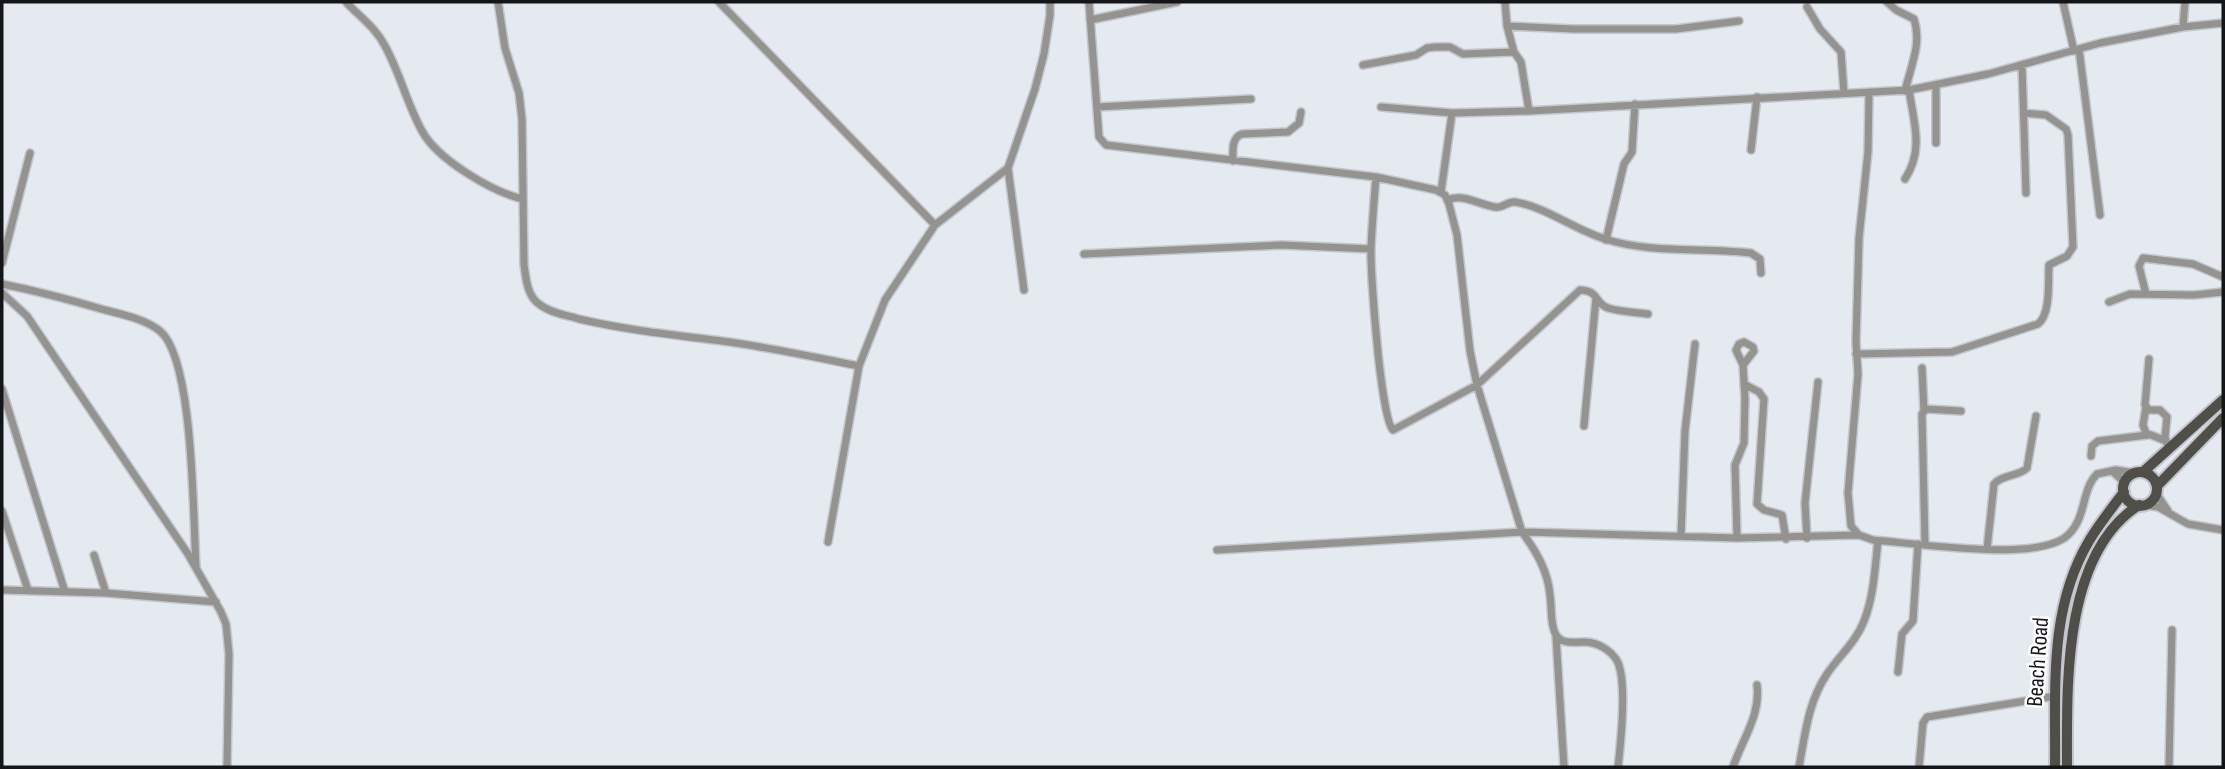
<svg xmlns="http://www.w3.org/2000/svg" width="2225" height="769" font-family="'Sofia Sans Condensed',sans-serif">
	<rect width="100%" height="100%" fill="#e5e9f0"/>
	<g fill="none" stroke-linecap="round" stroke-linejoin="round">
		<defs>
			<path id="street" d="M346,2c14,15 30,26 39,44 15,27 22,58 37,85 15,28 70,61 101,68
				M498,2l7,46 14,45 3,26 2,146c2,13 3,31 15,39 11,9 27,11 40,15 47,11 95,16 143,22 46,6 92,16 137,25
				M719,2l216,223
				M1089,2l10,135 7,8 270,32 60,13 9,5 4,9 8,31 13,116 7,34 45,147c14,19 26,39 28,63 2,13 0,27 5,38 6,12 17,9 29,9 15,0 33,11 36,27 6,25 1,72 -2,98
				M1505,2l2,24 7,26 7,10 8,49
				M1887,2l9,8 18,9c8,24 -3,47 -9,72
				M2063,2l11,49
				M1807,7l13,22 21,23 3,41
				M1090,20l87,-18
				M1507,26l66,3h103l63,-8
				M2183,27l2,-25
				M2079,49l21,166
				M1363,65l53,-10 11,-7 8,-1h15l13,7 51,-2
				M2022,65l4,128
				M1869,94l-1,58 -9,86 -3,104 2,32 -10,119 3,33 8,9 14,5c42,3 166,23 195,-5 19,-18 13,-45 29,-61l19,-4 19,3
				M1097,107l154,-8
				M1381,107l71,6
				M1936,143v-58
				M1751,150l6,-53
				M1233,161c0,-10 -2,-23 9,-27l46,-2 11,-9 2,-11
				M1376,177c-2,24 -4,48 -5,71 -1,24 10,172 22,182l84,-45 103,-95c20,1 13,12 28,18 12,4 27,4 40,6
				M1905,179c19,-29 9,-56 4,-89
				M1441,192l11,-79 77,-2 380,-21 79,-16 112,-31 83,-16 40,-4
				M1448,200c15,-7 32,5 47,7 8,2 12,-6 20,-5 29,4 60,28 90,37 47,15 98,8 146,14l9,6 1,14
				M1606,240l18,-76 8,-12 3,-48
				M1084,254l197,-9 90,4
				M2,263l28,-110
				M2,284c35,7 69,16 103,26 19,5 40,9 55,21 34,28 33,188 36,235
				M1024,290l-16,-122 27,-79 9,-35 6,-39v-13
				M2,293l25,23 161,238 33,58 5,12 3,30 -2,113
				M2146,294l-7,-28 4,-8 50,6 30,13
				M2109,302l21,-8 64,1 29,-3
				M1856,354l96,-2 86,-28c13,-10 10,-43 11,-59l18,-9 6,-9 -5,-112 -2,-6 -20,-14 -22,-2
				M2149,359l-4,46 4,5h11l7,7 -2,20 4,13
				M1922,368l2,43
				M1744,384l15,8 5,7 -7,105 7,6 18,5 4,24
				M2,389l63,203
				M2146,407l-3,18 3,8 20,8
				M1584,426l12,-128
				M2091,456l1,-10 6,-5 50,-6
				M2112,471l12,11
				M2156,493l12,18
				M2144,505l14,2 30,17 35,6
				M2,511l26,79
				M1681,536l4,-105 10,-87
				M1737,538l-2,-73 9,-22 1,-44 -2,-34 -7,-15 3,-6 5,-2 9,5 1,4 -11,14
				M1807,538l-2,-35 13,-121
				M828,542l31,-176 26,-66 50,-75 73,-57
				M1925,545l-3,-131 4,-5 35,2
				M1987,549l7,-65c9,-10 24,-7 33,-16l9,-52
				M1217,550l305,-18 215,6 122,-3
				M94,555l12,38
				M2,590l104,3 110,9
				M1556,636l8,131
				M1898,672l4,-38 11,-13 5,-77
				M1733,767c9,-27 28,-52 24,-82
				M1799,767c6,-32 9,-65 28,-93 12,-18 29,-32 37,-53 10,-25 11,-54 14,-80
				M1919,767l4,-44 4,-6 129,-21
				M2169,767l3,-137"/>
			<path id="primary" d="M2143,472l80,-72
				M2123 489a17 17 0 1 1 34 0a17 17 0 1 1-34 0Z
				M2157,486l66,-68
				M2055,767c1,-77 -7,-157 34,-226 10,-17 23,-33 35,-49
				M2067,767c0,-80 -5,-213 72,-262"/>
		</defs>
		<!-- street casing -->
		<use href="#street" stroke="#c3c7cd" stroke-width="10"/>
		<!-- primary casing -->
		<use href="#primary" stroke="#c3c7cd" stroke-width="14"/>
		<!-- street -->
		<use href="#street" stroke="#949390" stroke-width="7"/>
		<!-- primary -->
		<use href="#primary" stroke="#504e49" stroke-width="10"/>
	</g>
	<g text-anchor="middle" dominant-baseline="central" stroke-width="5" stroke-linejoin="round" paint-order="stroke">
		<!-- street labels -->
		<g font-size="23" fill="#131517" stroke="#fff">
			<text transform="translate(2038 662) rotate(-86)">Beach Road</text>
		</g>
	</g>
	<!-- border -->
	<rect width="2225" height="769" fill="none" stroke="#131517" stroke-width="7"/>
</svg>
